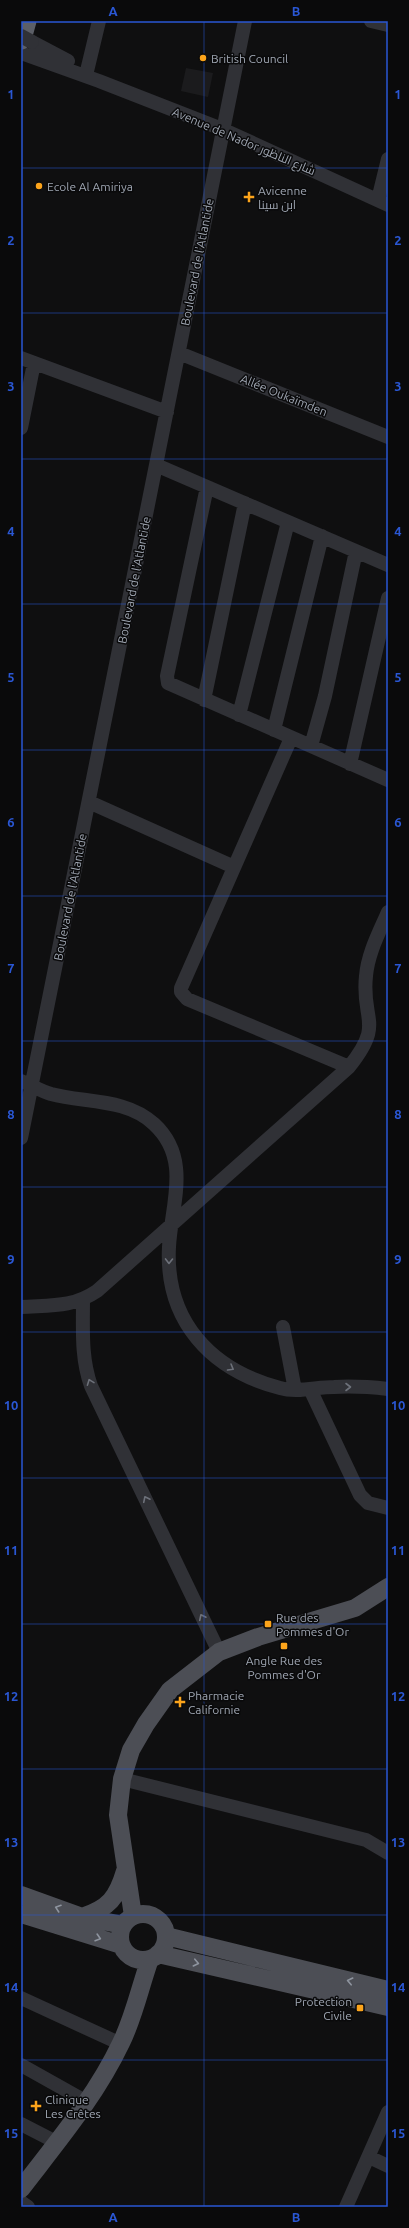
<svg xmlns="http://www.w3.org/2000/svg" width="409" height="2228" font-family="Ubuntu,Cairo,sans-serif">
	<rect width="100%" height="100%" fill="#0f0f10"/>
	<!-- built -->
	<path fill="#1b1b1d" d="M186,68l27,5 -5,24 -27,-6z"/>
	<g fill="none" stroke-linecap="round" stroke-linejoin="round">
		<!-- minor -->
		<path stroke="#303136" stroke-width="14" d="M371,21l17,4
			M32,42l36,19
			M21,53l78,28 123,48 166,76
			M87,71l12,-50
			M378,200l10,-41
			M179,353l209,84
			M21,358l146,54
			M21,428l13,-65
			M156,465l232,100
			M207,487l-40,189 1,7 220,97
			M204,700l41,-197
			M239,715l49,-193
			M274,730l48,-194
			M291,738l-110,250v4l6,7 162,68
			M311,746l14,-50 31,-145
			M350,764l38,-166
			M89,802l145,65
			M21,1081c10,4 20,10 30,13 34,9 75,4 103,30 38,35 17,81 15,123 -4,74 42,123 111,141 17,5 36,-1 54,-1 18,-1 36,0 54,2
			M21,1138l224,-1117
			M83,1300c0,30 -2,58 8,86l128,266
			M21,1307c29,-2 51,1 76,-16l252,-224c36,-45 12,-46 17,-91 2,-23 13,-43 22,-64
			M283,1327l12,63
			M310,1389l50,106 8,8 20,5
			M122,1779l244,61 22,13
			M21,1998l100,46
			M21,2065l66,37
			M21,2124l35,18
			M369,2157l19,9
			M21,2202l7,5
			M346,2207l42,-95"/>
		<!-- major -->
		<path stroke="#4c4e55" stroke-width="18" d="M21,1895l61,22 41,8
			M120 1937a23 23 0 1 1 46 0a23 23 0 1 1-46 0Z
			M21,1914l100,31
			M133,1916l-15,-101 4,-36 9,-29 15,-26 24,-34 49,-38 39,-15 97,-29 33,-21
			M82,1917c27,-9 35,-19 43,-46
			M166,1936l222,54
			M158,1954l230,53
			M21,2189c36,-47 75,-93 100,-146 13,-26 19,-56 29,-84"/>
		<!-- highway -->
		<path stroke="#5c5f67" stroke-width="21" d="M21,39l5,-18"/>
		<!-- minor-bridge -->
		<path stroke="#303136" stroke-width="14" d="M21,36l11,6"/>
	</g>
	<!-- one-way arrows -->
	<defs><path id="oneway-chevron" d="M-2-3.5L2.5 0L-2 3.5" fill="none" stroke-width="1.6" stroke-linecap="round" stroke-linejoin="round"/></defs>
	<g stroke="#6d717a">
		<use href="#oneway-chevron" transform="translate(169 1261) rotate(91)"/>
		<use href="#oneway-chevron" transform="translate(231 1368) rotate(30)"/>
		<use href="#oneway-chevron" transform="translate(90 1382) rotate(-111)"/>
		<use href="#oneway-chevron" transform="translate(348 1387)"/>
		<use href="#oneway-chevron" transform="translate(146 1499) rotate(-116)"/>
		<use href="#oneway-chevron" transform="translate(202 1617) rotate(-116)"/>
	</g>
	<g stroke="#8e949f">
		<use href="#oneway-chevron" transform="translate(58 1908) rotate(-161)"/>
		<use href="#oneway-chevron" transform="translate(98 1938) rotate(17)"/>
		<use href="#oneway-chevron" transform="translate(196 1963) rotate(13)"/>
		<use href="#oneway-chevron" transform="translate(350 1981) rotate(-167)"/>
	</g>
	<!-- grid -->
	<path fill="none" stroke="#2a57d4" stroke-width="1" stroke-opacity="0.55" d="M204,21v2186M21,168h367M21,313h367M21,459h367M21,604h367M21,750h367M21,896h367M21,1041h367M21,1187h367M21,1332h367M21,1478h367M21,1624h367M21,1769h367M21,1915h367M21,2060h367"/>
	<!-- markers -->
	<g fill="#fca41b" stroke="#0a0a0b" stroke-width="1.5">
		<circle cx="203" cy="58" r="4"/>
		<circle cx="39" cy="186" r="4"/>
		<path d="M247 191h4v4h4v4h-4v4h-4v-4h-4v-4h4z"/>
		<rect x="264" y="1620" width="8" height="8" rx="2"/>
		<rect x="280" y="1642" width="8" height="8" rx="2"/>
		<path d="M178 1696h4v4h4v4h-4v4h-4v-4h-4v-4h4z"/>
		<rect x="356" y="2004" width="8" height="8" rx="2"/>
		<path d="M34 2100h4v4h4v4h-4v4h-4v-4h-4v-4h4z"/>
	</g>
	<g text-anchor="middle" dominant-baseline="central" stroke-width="3" stroke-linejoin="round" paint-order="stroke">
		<!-- poi labels -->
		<g font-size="12" fill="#9fa6b2" stroke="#0a0a0b" text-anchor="start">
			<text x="211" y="58">British Council</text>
			<text x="47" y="186">Ecole Al Amiriya</text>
			<text x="258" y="190">Avicenne<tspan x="258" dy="14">ابن سينا</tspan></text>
			<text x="276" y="1617">Rue des<tspan x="276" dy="14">Pommes d'Or</tspan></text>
			<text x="284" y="1660" text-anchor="middle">Angle Rue des<tspan x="284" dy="14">Pommes d'Or</tspan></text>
			<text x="188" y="1695">Pharmacie<tspan x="188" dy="14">Californie</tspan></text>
			<text x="352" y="2001" text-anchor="end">Protection<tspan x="352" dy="14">Civile</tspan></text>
			<text x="45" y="2099">Clinique<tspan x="45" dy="14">Les Crêtes</tspan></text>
		</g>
		<!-- street labels -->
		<g font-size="12" fill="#9fa6b2" stroke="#0a0a0b">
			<text transform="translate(244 141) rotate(23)">Avenue de Nador شارع الناظور</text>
			<text transform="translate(197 262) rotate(-79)">Boulevard de l'Atlantide</text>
			<text transform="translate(284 395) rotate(22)">Allée Oukaïmden</text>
			<text transform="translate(134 580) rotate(-79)">Boulevard de l'Atlantide</text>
			<text transform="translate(70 897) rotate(-79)">Boulevard de l'Atlantide</text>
		</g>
	</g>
	<!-- border -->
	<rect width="409" height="2228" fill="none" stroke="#0a0a0b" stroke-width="44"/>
	<rect x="22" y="22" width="365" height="2184" fill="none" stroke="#2a57d4" stroke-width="1.5"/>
	<g font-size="13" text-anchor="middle" font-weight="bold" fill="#2a57d4">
		<text x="113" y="16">A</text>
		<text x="296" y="16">B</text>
		<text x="11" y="99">1</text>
		<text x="398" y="99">1</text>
		<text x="11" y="245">2</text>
		<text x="398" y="245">2</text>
		<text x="11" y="391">3</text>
		<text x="398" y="391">3</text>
		<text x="11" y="536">4</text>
		<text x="398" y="536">4</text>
		<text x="11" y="682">5</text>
		<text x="398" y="682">5</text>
		<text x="11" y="827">6</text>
		<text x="398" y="827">6</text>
		<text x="11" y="973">7</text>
		<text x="398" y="973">7</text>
		<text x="11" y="1119">8</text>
		<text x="398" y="1119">8</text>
		<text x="11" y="1264">9</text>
		<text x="398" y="1264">9</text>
		<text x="11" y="1410">10</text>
		<text x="398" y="1410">10</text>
		<text x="11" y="1555">11</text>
		<text x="398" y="1555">11</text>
		<text x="11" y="1701">12</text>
		<text x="398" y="1701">12</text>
		<text x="11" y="1847">13</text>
		<text x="398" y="1847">13</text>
		<text x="11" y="1992">14</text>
		<text x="398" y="1992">14</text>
		<text x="11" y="2138">15</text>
		<text x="398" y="2138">15</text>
		<text x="113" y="2222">A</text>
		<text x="296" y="2222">B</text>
	</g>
</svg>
